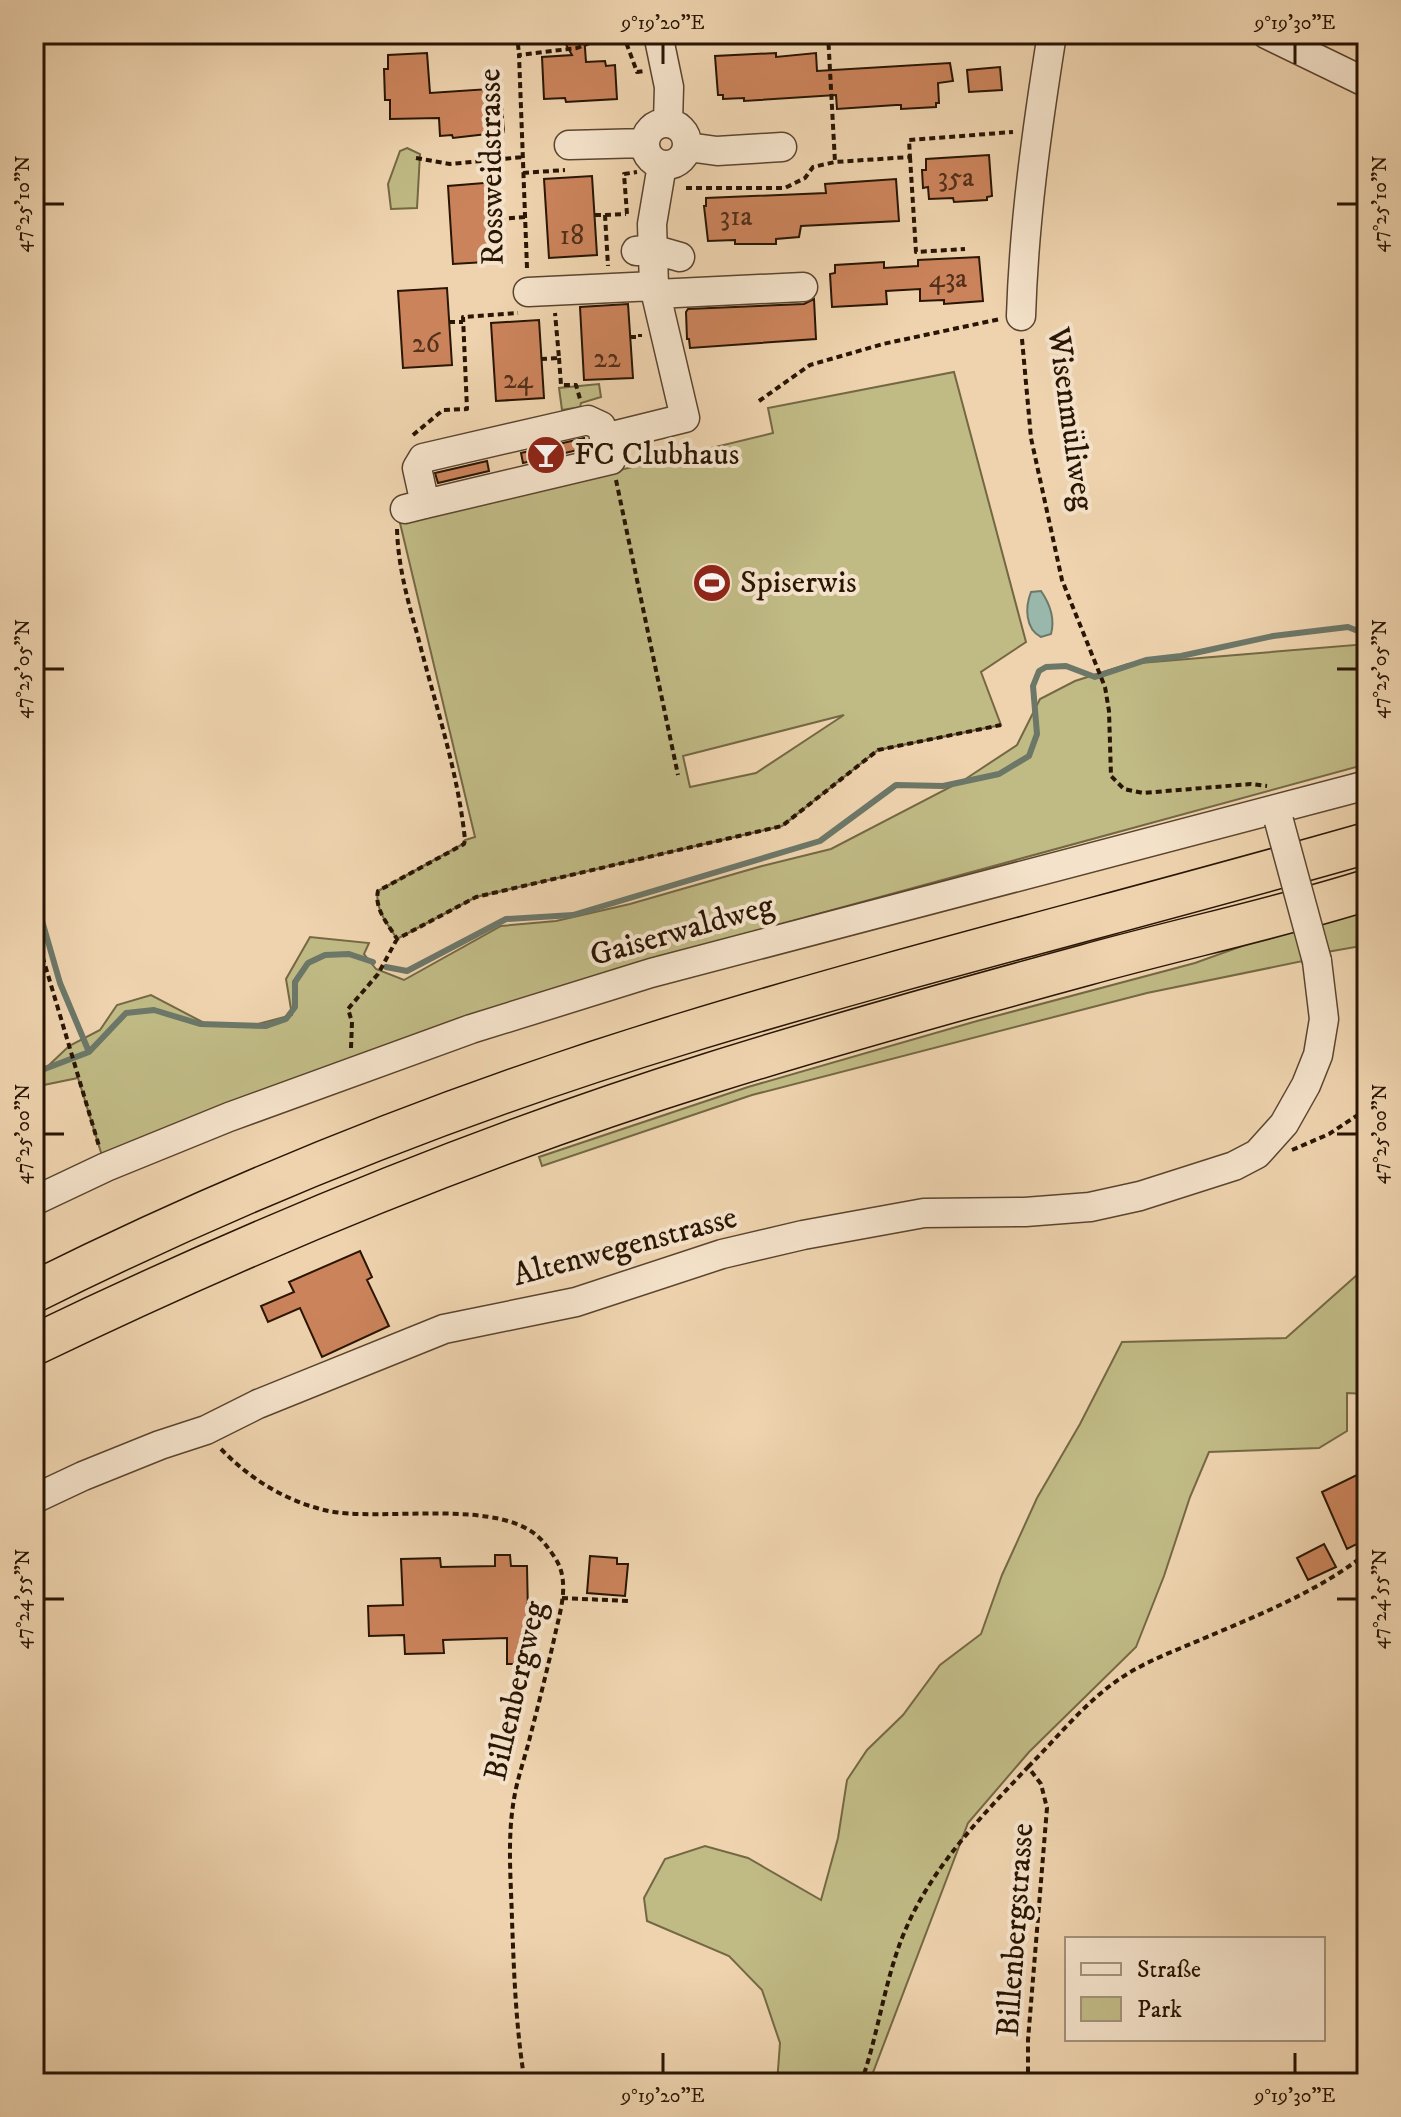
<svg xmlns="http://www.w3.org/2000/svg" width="1401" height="2117" font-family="'IM FELL DW Pica',serif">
	<rect width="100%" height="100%" fill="#eed3ae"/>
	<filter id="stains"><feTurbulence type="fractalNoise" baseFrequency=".0025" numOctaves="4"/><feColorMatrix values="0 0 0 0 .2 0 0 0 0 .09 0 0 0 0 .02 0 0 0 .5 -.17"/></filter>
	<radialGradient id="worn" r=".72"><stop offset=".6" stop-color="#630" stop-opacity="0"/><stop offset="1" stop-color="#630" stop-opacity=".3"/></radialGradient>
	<!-- green -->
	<path fill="#c0ba85" stroke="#746844" stroke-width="2" fill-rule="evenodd" d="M407,148l13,6 -3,54 -26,1 -3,-25 12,-33z
		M954,372l72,270 -45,30 20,53 -123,25 -96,76 -306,71 -79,42c-9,-15 -23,-30 -19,-48l85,-47 2,-4 10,-3 -75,-314 373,-90 -5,-25zM844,715l-88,58 -66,14 -7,-31z
		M599,384l2,13 -20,6 -1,4 -18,3 -3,-22z
		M1367,644v120l-560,153 -316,95 -388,147 -25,-81 -44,9v-17l13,-3 22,-21 31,-16 17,-25 34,-10 59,31 48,-2 34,-9 -6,-36 24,-42 59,6 -5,11 12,15 28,11 97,-54 55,-5 74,-17 132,-38 69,-17 133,-69 53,-35 23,-46 35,-18 53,-17z
		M1367,910v35l-57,10 -2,5 -161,33 -395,102 -210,71 -3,-9 209,-70 229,-66 218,-58 97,-35z
		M1367,1266v128l-20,-1v38l-28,17 -110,4 -19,45 -26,79 -28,71 -107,105 -61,71 -99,260h-92l3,-40 -18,-53 -33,-34 -82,-35 -3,-23 21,-39 40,-13 43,12 73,42 17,-62 9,-58 20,-30 36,-35 37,-50 41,-31 21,-59 35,-77 43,-74 42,-82 164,-4z"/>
	<!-- water -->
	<path fill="#99b8ab" stroke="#6c7768" stroke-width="2" d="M1041,591c9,13 14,28 10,43l-10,3c-16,-8 -16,-30 -10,-45z"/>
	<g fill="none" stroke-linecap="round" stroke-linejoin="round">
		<!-- stream -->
		<path stroke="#6c7768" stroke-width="6" d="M34,893l26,90 29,69
			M386,967l21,4 99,-52 67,-4 247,-74 76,-56 47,1 56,-12 30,-18 8,-22 -4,-48 6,-15 7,-4 20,-1 29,11 51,-17 35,-4 92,-20 75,-9 15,6 4,4
			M34,1073l55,-21 37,-39 28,-3 46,14 66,2 20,-7 9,-12v-25l13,-19 17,-8 24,-1 24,8"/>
	</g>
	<!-- building -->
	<path fill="#cb835b" stroke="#291503" stroke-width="2" d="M560,34h24l2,28 19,-1 1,5 9,-1 2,34 -51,3 -1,-4 -21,1 -2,-42 30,-2z
		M427,53l3,40 59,-4v3l12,-1 3,41 -51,6 -1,-3 -12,1 -1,-18 -49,1v-19h-5l-1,-31h4v-14z
		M776,53v4l40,-4 1,18 133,-8 3,18 -15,2 1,20h-3v4l-35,2v-4h-5l-59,4 -1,-14 -92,6v-3l-21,1v-4h-5l-3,-39z
		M1000,67l2,23 -33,2 -2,-22z
		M989,155l3,41 -5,1v3l-33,2 -1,-4 -24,1 -1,-12 -5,1 -1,-18h4v-11z
		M592,176l5,79 -48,3 -5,-79z
		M896,179l3,42 -98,5 -2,11 -23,2v5h-41v-4l-27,1 -4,-35h2v-8l120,-5 -1,-9z
		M496,182l6,79 -49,3 -5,-78z
		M979,257l4,44 -39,3v-4l-24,1v-12l-34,2 1,13 -55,3 -2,-33 5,-1v-8l49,-3v6l34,-2v-6z
		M447,288l5,77 -49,3 -5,-77z
		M814,299l2,40 -126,9 -1,-9h-2l-1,-27 2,-3 116,-5z
		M628,304l5,74 -49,2 -4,-73z
		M539,320l5,78 -48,3 -5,-78z
		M584,438l2,10 -63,15 -2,-10z
		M487,461l2,10 -51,12 -3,-10z
		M360,1251l12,26 -5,3 22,46 -67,31 -22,-49 -32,14 -7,-16 33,-14 -5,-10z
		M1367,1470v69l-20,10 -25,-57z
		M1324,1544l12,23 -28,13 -11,-22z
		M495,1555h15l1,11h16l2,98h-22v-26l-64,2 1,13 -39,1 -1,-19 -35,1 -1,-30 35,-1 -2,-46 39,-1 1,9 54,-1z
		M590,1556l27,2v6h11l-3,32 -38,-3z"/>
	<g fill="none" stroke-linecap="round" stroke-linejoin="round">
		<defs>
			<path id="minor" d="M658,34l11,53 -1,35
				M1266,34l101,49
				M645 144a21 21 0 1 1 42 0a21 21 0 1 1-42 0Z
				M569,145l76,-2
				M688,147l29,4 65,-4
				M636,251l16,-2 28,8
				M528,292l126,-6
				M656,294l147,-7
				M1021,316c3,-95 16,-188 31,-282
				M604,438l81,-20 -31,-132 -2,-62 10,-59
				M405,509l20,-5 186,-44 -10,-34 -13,-6 -165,38 -6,10 8,36
				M34,1201l72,-34 123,-50 242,-88 180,-56 716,-188
				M34,1499l49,-23 77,-31 46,-15 52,-26 186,-75 132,-27 146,-48 81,-19 121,-22 101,-1 65,-5 50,-11 94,-30 23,-12 27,-30 22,-39 12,-30 6,-36 -7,-58"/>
			<path id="highway" d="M34,1292c209,-104 428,-191 651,-259 226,-69 455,-125 682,-190
				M34,1345c220,-106 444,-199 677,-272 124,-39 250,-74 375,-108 93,-26 189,-46 281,-75"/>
		</defs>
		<!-- minor casing -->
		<use href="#minor" stroke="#5a442e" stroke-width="31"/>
		<!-- highway casing -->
		<use href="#highway" stroke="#291503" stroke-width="43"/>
		<!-- path -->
		<path stroke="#291503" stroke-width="4" stroke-dasharray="6 4" stroke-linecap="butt" d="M517,34l2,21
			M623,34l14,38 7,-1
			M828,34l7,128
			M683,40l86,-6
			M910,157l6,95 49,-3
			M416,158l34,6 73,-7
			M523,173l42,-3
			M686,188h99l20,-10 8,-11 22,-5 75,-5 -1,-17 104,-8
			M627,214l-3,-40 13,-2
			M595,215h10l3,51
			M605,215l21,-1
			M499,219l26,-2
			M527,268l-8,-213 58,-7 35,-14
			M449,322h14
			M630,337h10v-3
			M1022,339l9,99 31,142 43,107 4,24 2,65 13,13 19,4 108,-9 16,2
			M559,358l2,27h15l4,14
			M541,359l18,-1 -4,-45
			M759,401l51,-36 73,-21 117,-25
			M413,435l30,-25 24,-1 -4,-92 55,-4
			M616,480l62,295
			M397,529c1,37 11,73 21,108 17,67 40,134 47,203l-1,4 -86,47c-4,18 10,33 19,48l79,-42 306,-71 96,-76 123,-25
			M34,928l65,218
			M351,1048l1,-26 -4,-13 30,-35 19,-35
			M1292,1150l37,-16 38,-25
			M221,1449c28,29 63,51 103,61 58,14 183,-16 221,34 7,9 15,19 17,31 4,20 -3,41 -7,60 -8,36 -17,71 -26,106 -5,19 -12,39 -15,58 -7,40 -3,81 -2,121 2,54 4,110 13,163
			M562,1598l66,3
			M1028,1767c30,-30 58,-66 93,-89 22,-15 48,-25 72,-35 60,-26 122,-49 174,-90
			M861,2083c16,-45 22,-92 38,-137 26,-72 78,-125 129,-179l13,17 6,24 -19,232v43"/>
		<!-- minor -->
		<use href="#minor" stroke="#f4e2ca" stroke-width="28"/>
		<!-- highway -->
		<use href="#highway" stroke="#eed3ae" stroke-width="40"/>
		<defs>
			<path id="minor-bridge" d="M1279,821l38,140"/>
		</defs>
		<!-- minor-bridge casing -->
		<use href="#minor-bridge" stroke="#5a442e" stroke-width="31" stroke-linecap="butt"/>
		<!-- minor-bridge -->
		<use href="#minor-bridge" stroke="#f4e2ca" stroke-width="28"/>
	</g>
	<!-- ticks -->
	<path fill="none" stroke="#291503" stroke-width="3" d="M663,44v20M1295,44v20M44,204h20M1337,204h20M44,669h20M1337,669h20M44,1134h20M1337,1134h20M44,1599h20M1337,1599h20M663,2053v20M1295,2053v20"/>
	<!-- icons -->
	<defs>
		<symbol id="bar-disc" viewBox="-11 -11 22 22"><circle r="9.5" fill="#8f2418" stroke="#f4e2ca"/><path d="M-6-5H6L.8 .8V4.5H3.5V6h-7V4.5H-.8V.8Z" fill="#fff"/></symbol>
		<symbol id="stadium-disc" viewBox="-11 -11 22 22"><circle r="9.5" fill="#8f2418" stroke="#f4e2ca"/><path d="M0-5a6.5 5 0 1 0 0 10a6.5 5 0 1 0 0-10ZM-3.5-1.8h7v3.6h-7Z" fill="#fff"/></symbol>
	</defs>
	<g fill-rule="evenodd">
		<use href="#bar-disc" x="524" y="433" width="44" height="44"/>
		<use href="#stadium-disc" x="690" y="561" width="44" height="44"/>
	</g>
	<g text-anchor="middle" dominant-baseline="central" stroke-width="8" stroke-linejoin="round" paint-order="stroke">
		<!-- number labels -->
		<g font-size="28" fill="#523019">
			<text x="956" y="177">35a</text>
			<text x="736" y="216">31a</text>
			<text x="572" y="235">18</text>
			<text x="948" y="278">43a</text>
			<text x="426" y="343">26</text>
			<text x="607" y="358">22</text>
			<text x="518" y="379">24</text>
		</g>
		<!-- street labels -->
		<g font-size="32" fill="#291503" stroke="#f4e2ca">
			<text transform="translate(492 167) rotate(-91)">Rossweidstrasse</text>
			<text transform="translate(1070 419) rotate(82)">Wisenmüliweg</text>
			<text transform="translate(682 931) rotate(-16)">Gaiserwaldweg</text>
			<text transform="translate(625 1247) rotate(-15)">Altenwegenstrasse</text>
			<text transform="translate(516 1691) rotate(-77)">Billenbergweg</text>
			<text transform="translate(1016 1930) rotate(-86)">Billenbergstrasse</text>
		</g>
		<!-- poi labels -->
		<g font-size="32" fill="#291503" stroke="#f4e2ca" text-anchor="start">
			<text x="574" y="455">FC Clubhaus</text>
			<text x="740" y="583">Spiserwis</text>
		</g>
	</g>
	<!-- margin -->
	<rect width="1401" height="2117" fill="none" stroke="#eed3ae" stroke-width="88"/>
	<!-- legend -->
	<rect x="1065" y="1937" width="260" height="104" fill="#f4e2ca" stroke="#a3907a" stroke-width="2"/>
	<rect x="1081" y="1963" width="40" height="12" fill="#f4e2ca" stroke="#a3907a" stroke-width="2"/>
	<text x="1137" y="1977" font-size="24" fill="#291503">Straße</text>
	<rect x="1081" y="1997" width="40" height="24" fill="#c0ba85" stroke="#a3907a" stroke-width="2"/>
	<text x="1137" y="2017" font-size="24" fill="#291503">Park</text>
	<rect x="44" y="44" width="1313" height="2029" fill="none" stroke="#291503" stroke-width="3"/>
	<g font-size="20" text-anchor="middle" fill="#291503">
		<text x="663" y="29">9°19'20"E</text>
		<text x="1295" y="29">9°19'30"E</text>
		<text transform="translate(22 204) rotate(-90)" y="7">47°25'10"N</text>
		<text transform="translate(1379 204) rotate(-90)" y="7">47°25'10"N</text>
		<text transform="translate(22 669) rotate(-90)" y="7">47°25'05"N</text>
		<text transform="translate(1379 669) rotate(-90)" y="7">47°25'05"N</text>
		<text transform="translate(22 1134) rotate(-90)" y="7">47°25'00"N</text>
		<text transform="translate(1379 1134) rotate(-90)" y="7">47°25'00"N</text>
		<text transform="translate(22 1599) rotate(-90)" y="7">47°24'55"N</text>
		<text transform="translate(1379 1599) rotate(-90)" y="7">47°24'55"N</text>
		<text x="663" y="2102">9°19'20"E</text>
		<text x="1295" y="2102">9°19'30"E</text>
	</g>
	<rect width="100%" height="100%" filter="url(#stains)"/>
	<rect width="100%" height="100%" fill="url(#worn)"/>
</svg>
